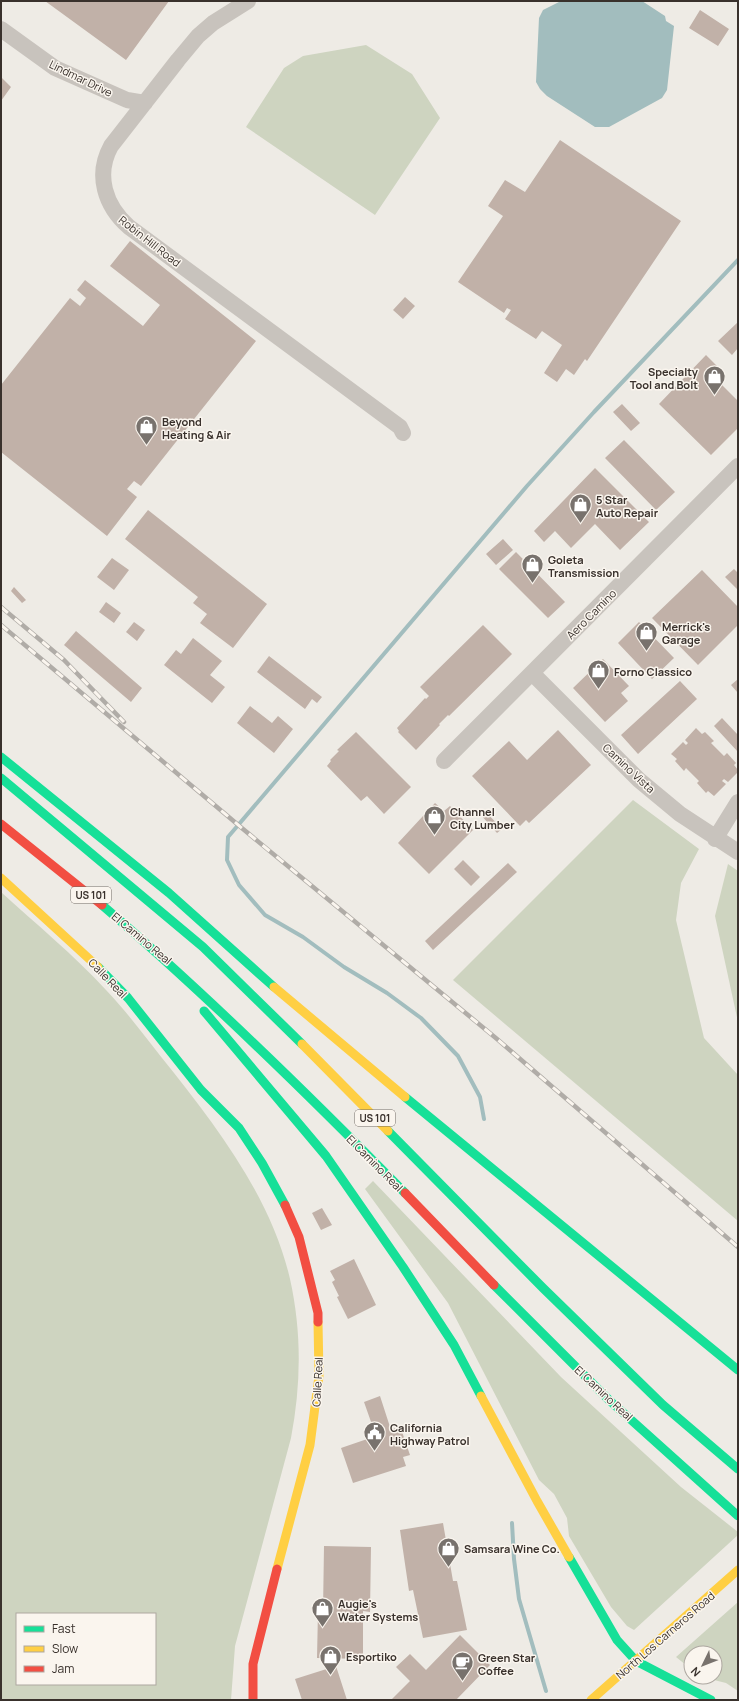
<svg xmlns="http://www.w3.org/2000/svg" width="739" height="1701" font-family="Manrope,sans-serif">
	<rect width="100%" height="100%" fill="#eeebe5"/>
	<!-- green -->
	<path fill="#ced4c0" fill-rule="evenodd" d="M366,45l46,29 28,44 -65,97 -129,-88 38,-59 19,-12z
		M633,800l66,49 -18,34 -5,37 28,118 34,37v146l-285,-241z
		M728,864l10,7v151l-23,-106z
		M1,892c35,32 73,63 105,98 20,21 38,45 56,68 52,65 109,138 128,221 12,54 11,106 1,159l-56,208 -4,54h-230zM17,1614h138v70h-138z
		M373,1181l188,196 120,110 57,45v3l-104,95 -7,-4 -16,-19 -42,-71 -2,-18 -13,-24 -15,-14 -91,-177 -83,-114z
		M738,1602v89l-12,-8 -24,-6h13v-24h-24v16l-15,-12z"/>
	<!-- water -->
	<path fill="#a2bdbe" d="M561,1h81l23,15 1,5 8,5 -7,64 -5,8 -53,29h-14l-48,-31 -7,-7 -4,-7 3,-64 4,-8z"/>
	<g fill="none" stroke-linecap="round" stroke-linejoin="round">
		<!-- stream -->
		<path stroke="#a2bdbe" stroke-width="4" d="M484,1119l-4,-22 -22,-41 -37,-38 -34,-25 -43,-26 -41,-30 -38,-22 -26,-30 -12,-25 1,-23 299,-351 67,-74 144,-152
			M512,1523l2,36 5,40 27,92"/>
	</g>
	<!-- building -->
	<path fill="#c1b1a8" d="M45,1h124l-43,59z
		M700,10l29,19 -11,17 -29,-18z
		M1,77l10,10 -10,14z
		M560,140l121,81 -94,140 -2,-2 -11,16 -8,-6 -9,13 -13,-9 18,-28 -20,-14 -6,8 -31,-20 6,-9 -4,-2 -3,5 -46,-31 45,-66 -15,-10 17,-26 20,12z
		M130,241l126,100 -115,145 -7,-5 -7,8 10,8 -30,39 -106,-84v-67l69,-87 10,8 6,-8 -9,-8 8,-10 58,46 17,-21 -50,-39z
		M405,297l10,9 -12,13 -10,-9z
		M738,322v26l-6,7 -14,-14z
		M706,355l13,13 -7,7 26,26v27l-27,27 -52,-51z
		M622,404l18,19 -9,8 -18,-19z
		M624,440l51,52 -19,18 -51,-52z
		M595,468l54,54 -29,28 -25,-26 -24,24 -16,-17 -11,11 -10,-11z
		M148,510l119,94 -34,44 -33,-25 7,-9 -14,-11 5,-6 -73,-58z
		M503,539l10,11 -17,15 -10,-11z
		M516,552l49,50 -17,16 -49,-49z
		M112,558l17,12 -15,20 -17,-13z
		M734,569l4,4v17l-13,-13z
		M702,570l36,37v18l-40,40 -46,-47z
		M14,587l12,13 -4,3 -11,-12z
		M106,602l15,11 -7,10 -15,-11z
		M134,622l11,8 -8,11 -11,-9z
		M639,622l35,36 -22,21 -34,-36z
		M483,625l29,29 -63,62 -1,-1 -9,9 1,1 -24,25 -18,-18 1,-1 -2,-3 28,-30 1,1 3,-3 -9,-9z
		M76,631l66,57 -11,14 -67,-57z
		M193,638l29,23 -12,14 15,12 -13,16 -48,-38 12,-15 5,4z
		M269,656l53,41 -5,6 -5,-4 -7,10 -48,-37z
		M603,659l26,27 -8,7 7,8 -23,21 -32,-34z
		M738,679v14l-7,-8z
		M680,681l17,18 -59,55 -17,-19z
		M250,706l22,17 6,-7 15,13 -19,24 -37,-30z
		M722,718l16,17v17l-24,-26z
		M696,728l6,6 3,-2 9,9 -3,2 13,13 3,-3 9,10 -2,2 4,5v2l-10,10 -4,-3 -2,2 4,3 -12,12 -6,-5 -2,2 -9,-10 2,-2 -13,-13 -2,3 -9,-10 2,-2 -6,-5 12,-12 3,3 2,-2 -3,-3z
		M558,730l33,35 -62,58 -3,-3 -6,6 -48,-50 37,-35 18,19z
		M356,732l55,55 -27,27 -17,-18 -6,5 -34,-35 4,-5 -1,-1 9,-9 -2,-1z
		M435,803l9,8 6,-5 23,24 -44,44 -31,-31z
		M484,810l18,19 -5,4 -17,-19z
		M463,860l17,17 -9,9 -17,-17z
		M508,863l9,9 -84,78 -8,-9z
		M322,1208l10,17 -11,5 -9,-17z
		M354,1259l22,46 -28,14 -11,-22 2,-1 -7,-14 3,-2 -5,-9z
		M380,1396l11,34 9,-4 10,29 -7,2 3,9 -53,17 -12,-35 35,-12 -12,-34z
		M443,1523l10,58h4l10,49 -44,8 -10,-48 -4,1 -9,-61z
		M324,1546l47,1 -1,65 -7,-1v48l-46,-1 1,-47h5z
		M460,1635l30,30 -34,35h-65l19,-19 -14,-14 14,-13 16,16z
		M336,1666l11,34h-45l-7,-21z"/>
	<g fill="none" stroke-linecap="round" stroke-linejoin="round">
		<!-- street -->
		<path stroke="#c8c3bd" stroke-width="16" d="M248,1l-35,22 -15,13 -20,24 -67,86c-16,29 -6,60 18,81l271,200 3,6
			M1,29l54,39 72,32 18,3
			M532,673l107,107 41,34 58,38
			M444,761l294,-295
			M715,839l23,-37"/>
		<!-- fast -->
		<path stroke="#16e098" stroke-width="9" d="M1,757l168,136 105,94
			M1,778l202,169 99,97
			M102,905c106,91 205,188 303,288
			M98,967l30,31 73,92 38,38 23,35 23,42
			M204,1011l122,145 77,111 51,78 27,51
			M405,1097l333,273
			M388,1131l155,157 120,117 75,64
			M494,1285l115,115 129,116
			M569,1557l48,83 19,21 75,39"/>
		<!-- slow -->
		<path stroke="#ffcf43" stroke-width="9" d="M1,878l97,89
			M274,987l131,110
			M302,1044l86,87
			M481,1396l56,105 32,56
			M277,1569l33,-124 9,-69 -1,-54
			M591,1700l147,-130"/>
		<!-- jam -->
		<path stroke="#f24e42" stroke-width="9" d="M1,824l101,81
			M405,1193l89,92
			M285,1205l14,32 19,76v9
			M253,1700v-36l24,-95"/>
		<defs>
			<path id="rail" d="M1,607l63,53 60,62
				M1,625l242,204 254,210 241,208"/>
		</defs>
		<!-- rail casing -->
		<use href="#rail" stroke="#b0aca7" stroke-width="4.5"/>
		<!-- rail -->
		<use href="#rail" stroke="#faf5ee" stroke-width="3" stroke-dasharray="9" stroke-linecap="butt"/>
	</g>
	<!-- icons -->
	<defs>
		<symbol id="shop-pin" viewBox="-11 -11 22 30"><path d="M0 17L-7.5 6A9.5 9.5 0 1 1 7.5 6Z" fill="#78726d" stroke="#faf5ee"/><path d="M-5-2.5h2.3a2.7 3.5 0 0 1 5.4 0H5L5.5 6h-11ZM-1.5-2.5h3a1.5 2.3 0 0 0-3 0Z" fill="#fff"/></symbol>
		<symbol id="civic-pin" viewBox="-11 -11 22 30"><path d="M0 17L-7.5 6A9.5 9.5 0 1 1 7.5 6Z" fill="#78726d" stroke="#faf5ee"/><path d="M-.6-6.5H3V-4.5H.6V-3L4-1V1h2V6H-6V1h2V-1L-.6-3ZM-1.2 2.5V6h2.4V2.5Z" fill="#fff"/></symbol>
		<symbol id="cafe-pin" viewBox="-11 -11 22 30"><path d="M0 17L-7.5 6A9.5 9.5 0 1 1 7.5 6Z" fill="#78726d" stroke="#faf5ee"/><path d="M-5.5-4.5H6V0H3Q3 3.5 0 3.5H-2.5Q-5.5 3.5-5.5 0ZM3-3.2v2h1.7v-2ZM-6 4.5H4V6H-6Z" fill="#fff"/></symbol>
	</defs>
	<g fill-rule="evenodd">
		<use href="#shop-pin" x="702" y="364" width="25" height="34"/>
		<use href="#shop-pin" x="134" y="414" width="25" height="34"/>
		<use href="#shop-pin" x="568" y="492" width="25" height="34"/>
		<use href="#shop-pin" x="520" y="552" width="25" height="34"/>
		<use href="#shop-pin" x="634" y="620" width="25" height="34"/>
		<use href="#shop-pin" x="586" y="658" width="25" height="34"/>
		<use href="#shop-pin" x="422" y="804" width="25" height="34"/>
		<use href="#civic-pin" x="362" y="1420" width="25" height="34"/>
		<use href="#shop-pin" x="436" y="1536" width="25" height="34"/>
		<use href="#shop-pin" x="310" y="1596" width="25" height="34"/>
		<use href="#shop-pin" x="318" y="1644" width="25" height="34"/>
		<use href="#cafe-pin" x="450" y="1650" width="25" height="34"/>
	</g>
	<g text-anchor="middle" dominant-baseline="central" stroke-width="3" stroke-linejoin="round" paint-order="stroke">
		<!-- shield labels -->
		<g fill="#faf5ee" stroke="#736c66" stroke-width="1">
			<rect x="71" y="887" width="40" height="16" rx="3"/>
			<rect x="355" y="1110" width="40" height="16" rx="3"/>
		</g>
		<g font-size="10" font-weight="bold" fill="#39312c">
			<text x="91" y="895">US 101</text>
			<text x="375" y="1118">US 101</text>
		</g>
		<!-- street labels -->
		<g font-size="11" fill="#39312c" stroke="#faf5ee">
			<text transform="translate(81 78) rotate(26)">Lindmar Drive</text>
			<text transform="translate(150 241) rotate(38)">Robin Hill Road</text>
			<text transform="translate(591 614) rotate(-45)">Aero Camino</text>
			<text transform="translate(629 768) rotate(43)">Camino Vista</text>
			<text transform="translate(142 938) rotate(40)">El Camino Real</text>
			<text transform="translate(108 978) rotate(46)">Calle Real</text>
			<text transform="translate(375 1163) rotate(45)">El Camino Real</text>
			<text transform="translate(317 1382) rotate(-87)">Calle Real</text>
			<text transform="translate(604 1393) rotate(43)">El Camino Real</text>
			<text transform="translate(665 1635) rotate(-41)">North Los Carneros Road</text>
		</g>
		<!-- poi labels -->
		<g font-size="11" font-weight="bold" fill="#39312c" stroke="#faf5ee" text-anchor="start">
			<text x="698" y="371" text-anchor="end">Specialty<tspan x="698" dy="13">Tool and Bolt</tspan></text>
			<text x="162" y="421">Beyond<tspan x="162" dy="13">Heating &amp; Air</tspan></text>
			<text x="596" y="499">5 Star<tspan x="596" dy="13">Auto Repair</tspan></text>
			<text x="548" y="559">Goleta<tspan x="548" dy="13">Transmission</tspan></text>
			<text x="662" y="626">Merrick's<tspan x="662" dy="13">Garage</tspan></text>
			<text x="614" y="671">Forno Classico</text>
			<text x="450" y="811">Channel<tspan x="450" dy="13">City Lumber</tspan></text>
			<text x="390" y="1427">California<tspan x="390" dy="13">Highway Patrol</tspan></text>
			<text x="464" y="1548">Samsara Wine Co.</text>
			<text x="338" y="1603">Augie's<tspan x="338" dy="13">Water Systems</tspan></text>
			<text x="346" y="1656">Esportiko</text>
			<text x="478" y="1657">Green Star<tspan x="478" dy="13">Coffee</tspan></text>
		</g>
	</g>
	<!-- border -->
	<rect width="739" height="1701" fill="none" stroke="#39312c" stroke-width="4"/>
	<!-- legend -->
	<rect x="16" y="1613" width="140" height="72" fill="#faf5ee" stroke="#ada7a0"/>
	<rect x="24" y="1626" width="20" height="6" fill="#16e098" stroke="#ada7a0"/>
	<text x="52" y="1633" font-size="12" fill="#39312c">Fast</text>
	<rect x="24" y="1646" width="20" height="6" fill="#ffcf43" stroke="#ada7a0"/>
	<text x="52" y="1653" font-size="12" fill="#39312c">Slow</text>
	<rect x="24" y="1666" width="20" height="6" fill="#f24e42" stroke="#ada7a0"/>
	<text x="52" y="1673" font-size="12" fill="#39312c">Jam</text>
	<!-- north arrow -->
	<g transform="translate(703 1665) rotate(227)"><circle r="19" fill="#faf5ee" stroke="#ada7a0"/>
	<path d="M0-3L7 15L0 10L-7 15Z" fill="#78726d"/>
	<text y="-6" font-size="11" font-weight="bold" text-anchor="middle" fill="#39312c">N</text>
	</g>
</svg>
